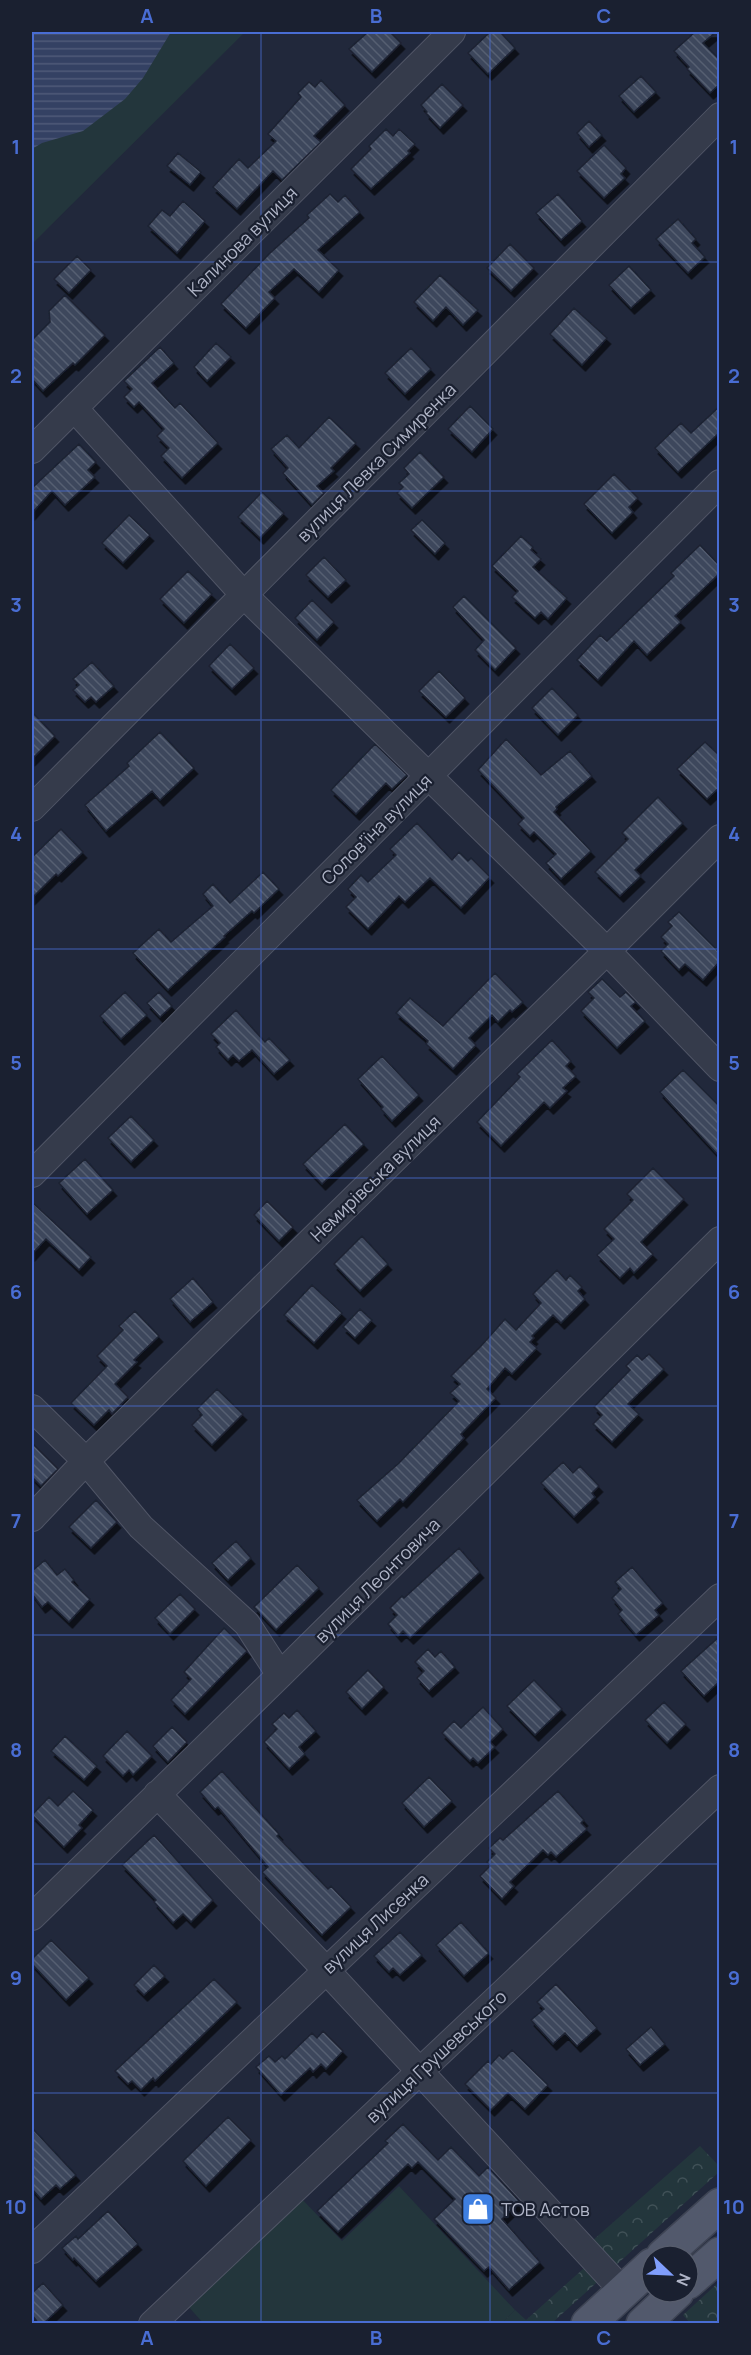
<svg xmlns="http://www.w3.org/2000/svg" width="751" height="2355" font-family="Manrope,sans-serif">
	<defs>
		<pattern id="forest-crowns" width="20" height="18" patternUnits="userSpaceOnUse" patternTransform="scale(1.5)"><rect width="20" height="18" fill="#23363c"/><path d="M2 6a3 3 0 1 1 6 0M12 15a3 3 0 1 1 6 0" fill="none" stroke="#405157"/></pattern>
		<pattern id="water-rules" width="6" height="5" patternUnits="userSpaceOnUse" patternTransform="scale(1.5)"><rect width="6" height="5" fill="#344163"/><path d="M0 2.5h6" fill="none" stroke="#4f5a78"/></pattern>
		<pattern id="building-back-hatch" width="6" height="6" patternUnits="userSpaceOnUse" patternTransform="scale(1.5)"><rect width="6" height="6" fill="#3d465b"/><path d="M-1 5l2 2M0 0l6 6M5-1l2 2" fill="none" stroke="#565e71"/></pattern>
		<filter id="shadow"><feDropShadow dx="3.5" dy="6" stdDeviation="0" flood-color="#0009"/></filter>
	</defs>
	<rect width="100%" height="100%" fill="#21283b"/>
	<!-- green -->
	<path fill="#23363c" d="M171,32h74l-213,212v-95l125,-95z
		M399,2186l116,124 -14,14h-297l-18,-20 115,-106 41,43z"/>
	<!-- forest -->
	<path fill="url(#forest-crowns)" d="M700,2146l19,20v6l-167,151 -51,1 14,-14 11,10 76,-68 -10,-11z
		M719,2282v41h-29l-7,-8z"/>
	<!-- water -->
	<path fill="url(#water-rules)" d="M32,32h139l-28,46 -18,21 -42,32 -41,12 -10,6z"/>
	<!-- building -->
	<path fill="url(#building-back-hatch)" stroke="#1c2232" stroke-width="1.5" filter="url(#shadow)" d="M368,32h22l11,11 -29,29 -23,-23z
		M490,32h10l15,16 -27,26 -20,-21z
		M695,32h21l-13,11 17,17v24l-10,9 -23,-24 2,-2 -15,-16z
		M641,76l15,16 -22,20 -15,-16z
		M321,80l24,25 -31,31 7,6 -39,38 -9,-9 -36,38 -24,-22 26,-28 9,9 28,-27 -8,-7 33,-37 -3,-4 11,-11 6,5z
		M442,84l21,21 -23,23 -14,-15 1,-1 -6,-7z
		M589,121l13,14 -13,12 -12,-14z
		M386,129l7,7 6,-7 16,15 -7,7 2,2 -39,36 -20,-20 20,-20 -2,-3z
		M604,145l22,23 -5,6 4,4 -21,20 -27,-27z
		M178,153l23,19 -11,13 -23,-19z
		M330,194l8,8 7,-7 15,17 -42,38 21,20 -20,22 -25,-23 -25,23 6,6 -29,30 -25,-24 48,-50 40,-36 -2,-3z
		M558,194l24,27 -21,19 -25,-27z
		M183,201l22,20 -28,32 -29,-27 14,-16 8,6z
		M678,219l18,20 -4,4 13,14 -17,16 -32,-34z
		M510,244l24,24 -23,23 -24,-23z
		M77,256l14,14 -22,23 -15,-14z
		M629,266l22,24 -20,18 -22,-23z
		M440,275l38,35 -15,15 -17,-18 -13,14 -19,-19z
		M65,295l40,40 -30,30 -2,-2 -30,28 -11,-12v-39l18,-18 -1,-11z
		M574,308l33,30 -25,27 -32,-31z
		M216,343l15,14 -24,24 -13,-14z
		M160,347l14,16 -22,20 23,25 5,-5 38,40 -36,35 -21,-22 8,-8 -12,-12 7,-7 -25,-27 -5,5 -10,-10 8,-8 -8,-8z
		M411,348l20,21 -26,25 -20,-21z
		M470,406l23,23 -21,23 -24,-23z
		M720,406v26l-42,40 -23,-24 26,-25 10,10z
		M329,417l27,26 -25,25 3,3 -17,15 7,7 -12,12 -29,-32 5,-5 -17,-19 16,-14 12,13z
		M79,444l17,18 -8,8 7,7 -30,28 -13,-14 -20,22v-25z
		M420,452l24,25 -32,31 -15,-15 6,-6 -4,-4 10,-9 -5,-6z
		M614,474l24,24 -9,9 4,5 -21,21 -28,-29z
		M262,492l22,21 -24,25 -22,-21z
		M129,515l21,20 -27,28 -21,-20z
		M422,520l23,23 -10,11 -24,-24z
		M521,536l12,11 -2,3 10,9 -8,8 34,31 -19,21 -7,-7 -6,6 -23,-21 6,-6 -26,-25z
		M700,545l20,21v7l-45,43 6,6 -34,33 -13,-14 -36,39 -21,-20 23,-25 7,6 67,-65 -3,-3z
		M324,557l22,23 -18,17 -22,-22z
		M188,571l24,23 -28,29 -24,-24z
		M464,596l52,52 -21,22 -20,-20 9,-10 -31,-33z
		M312,600l22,22 -17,18 -22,-22z
		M230,644l24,24 -22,21 -23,-23z
		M92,662l22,24 -18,16 -5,-5 -6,5 -12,-12 6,-5 -6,-6z
		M439,671l26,27 -19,19 -27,-26z
		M552,688l26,27 -20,20 -26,-27z
		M32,712l23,24 -23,23z
		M160,732l34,36 -34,32 -8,-9 -46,40 -21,-26 44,-39 -2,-3z
		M506,739l35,36 29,-24 22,25 -36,31 1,2 -3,3 37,39 -30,28 -15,-16 10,-9 -22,-22 -4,4 -12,-12 6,-6 -46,-48z
		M705,742l15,14v31l-13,12 -30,-30z
		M375,744l32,31 -15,14 -6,-6 -30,31 -25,-24z
		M658,797l25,26 -48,47 6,6 -21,20 -25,-24 33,-33 -6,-6z
		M417,823l35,37 7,-8 9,9 3,-3 19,19 -29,31 -31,-30 -25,24 -6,-6 -31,33 -22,-22 10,-10 -8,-8 13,-14 7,7 28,-27 -6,-6z
		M61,829l22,23 -25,24 -2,-2 -24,24v-41z
		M263,872l16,17 -25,24 -2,-2 -28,25 1,1 -57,53 -35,-37 26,-24 12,13 42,-36 -10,-12 10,-10 17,19z
		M679,912l41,41v8l-17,19 -18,-16 -6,6 -18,-19 7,-7 -7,-7 11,-11 -4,-4z
		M495,973l28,29 -11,10 -2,-2 -12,12 -6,-7 -23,23 7,7 -23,24 -27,-25 2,-3 -32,-28 14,-15 33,28z
		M602,979l18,18 6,-5 10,10 -5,4 14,15 -28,27 -36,-37 13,-13 -6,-6z
		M125,992l22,23 -26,24 -21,-23z
		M159,992l13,14 -12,11 -13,-14z
		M236,1010l29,32 4,-4 21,22 -16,14 -22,-24 -13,11 -6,-6 -5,5 -12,-13 4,-4 -9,-9z
		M552,1040l19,21 -5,5 10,10 -13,12 4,3 -17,17 -6,-6 -43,44 -24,-24 43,-45 -3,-3z
		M382,1056l37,39 -27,26 -11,-12 2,-2 -25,-28z
		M683,1070l37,37v50l-60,-65z
		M131,1116l23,24 -23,22 -23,-24z
		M345,1124l19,20 -42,40 -19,-20z
		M85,1159l28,31 -26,24 -28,-31z
		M653,1168l31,31 -43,43 12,12 -19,19 -4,-5 -10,10 -23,-23 17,-16 -10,-10 29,-29 -6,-6z
		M267,1201l26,26 -14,14 -25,-26z
		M32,1202l59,55 -12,13 -33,-31 -14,15z
		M362,1236l26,28 -28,27 -26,-27z
		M557,1270l9,10 4,-5 12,12 -4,4 7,8 -24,24 -8,-8 -21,21 2,2 -4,4 7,6 -25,26 -7,-6 -18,21 9,9 -35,36 3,4 -61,64 -3,-3 -23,22 -20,-21 42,-37 60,-62 -9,-8 10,-9 -9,-8 30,-30 24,-27 11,11 25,-27 -8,-9z
		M193,1278l20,24 -23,20 -20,-23z
		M312,1285l30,28 -28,30 -30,-28z
		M360,1309l12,11 -17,18 -12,-11z
		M135,1311l24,25 -25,24 3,2 -22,22 13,13 -16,17 -3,-4 -15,15 -23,-22 36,-37 -10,-10 26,-26 -4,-4z
		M649,1354l15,15 -36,35 11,10 -27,28 -19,-18 9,-9 -8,-8 36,-37 -4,-4 11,-11 5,5z
		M217,1389l26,25 -31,31 -20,-20 10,-10 -5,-6z
		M32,1443l26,26 -17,17 -9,-9z
		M563,1462l10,11 7,-7 19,20 -7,7 3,4 -21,20 -33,-34z
		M96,1500l21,22 -26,26 -22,-21z
		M236,1541l15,17 -23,22 -16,-17z
		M459,1548l21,24 -70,66 -7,-7 -5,5 -10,-12 9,-9 -7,-7 12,-12 2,2z
		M45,1560l12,15 8,-6 9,11 -2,2 18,17 -21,23 -21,-20 -6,5 -10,-13v-23z
		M297,1565l22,23 -43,42 -22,-23z
		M632,1567l31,36 -8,7 4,5 -23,20 -18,-21 4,-4 -10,-12 9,-9 -6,-7z
		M180,1594l15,15 -25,25 -15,-16z
		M224,1628l23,23 -62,63 -14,-14 20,-21 -7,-7z
		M720,1636v45l-16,15 -23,-25z
		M428,1649l7,8 6,-6 14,16 -26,24 -12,-13 7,-7 -9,-9z
		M368,1670l16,17 -22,22 -16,-17z
		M534,1680l28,29 -27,26 -28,-29z
		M664,1702l22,22 -19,19 -22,-23z
		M483,1707l20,22 -13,13 5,5 -17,16 -5,-5 -3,3 -28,-28 12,-12 7,7z
		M297,1710l19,21 -17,16 6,7 -16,15 -25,-27 13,-13 -5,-5 12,-11 5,5z
		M172,1727l15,15 -19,20 -15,-16z
		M127,1731l25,25 -19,19 -4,-5 -6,6 -20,-20z
		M65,1736l32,30 -13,14 -33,-29z
		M222,1771l57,63 -2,2 51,53 3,-3 20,21 -29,28 -60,-63 6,-5 -50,-60 -3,2 -15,-17z
		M429,1777l23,24 -28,26 -22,-24z
		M73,1791l20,19 -14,15 3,3 -18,19 -32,-32 17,-18 9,9z
		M558,1791l26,29 -3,3 6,6 -31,28 -5,-5 -3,3 -5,-5 -33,32 4,4 -12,13 -22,-23 10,-10 -3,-4 8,-8 -6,-6 11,-10 3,2z
		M154,1835l59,65 -22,22 -8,-8 -10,9 -19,-21 2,-2 -34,-35z
		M461,1922l28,31 -25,23 -28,-31z
		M400,1932l22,23 -22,20 -7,-7 -4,4 -15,-16z
		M51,1940l38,38 -23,22 -34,-36v-5z
		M154,1965l11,11 -21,19 -10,-10z
		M214,1979l23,23 -82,79 -2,-3 -12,12 -9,-9 -4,3 -13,-13z
		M556,1984l41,44 -20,18 -12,-13 -12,11 -22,-24 13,-11 -7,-7z
		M651,2027l14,17 -25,21 -14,-16z
		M323,2031l20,20 -17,18 -5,-5 -8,8 -3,-4 -29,27 -25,-28 13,-11 6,6 7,-6 3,3 27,-26 5,5z
		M512,2050l36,35 -23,24 -17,-16 -17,17 -26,-26 23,-23 3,3 8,-9 4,4z
		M228,2117l23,23 -45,46 -23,-25z
		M403,2124l35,36 13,-13 28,29 9,-9 32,35 -18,17 38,43 -31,28 -20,-23 -5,4 -50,-52 21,-20 -37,-37 -6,6 -4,-4 -70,68 -21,-21 71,-68 -3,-2z
		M32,2128l44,47 -16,14 -4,-4 -15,14 -9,-10z
		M108,2211l30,33 -42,37 -22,-23 -1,2 -11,-12 14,-12 2,3z
		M43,2283l20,22 -20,19h-4l-7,-9v-22z"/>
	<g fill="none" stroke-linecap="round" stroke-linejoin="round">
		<defs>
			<path id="minor" d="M74,408l170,187 363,356 113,117
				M32,450l420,-418
				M32,808l688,-692
				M32,1174l688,-691
				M32,1408l54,53 55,66 106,97 33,51
				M32,1518l54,-57 521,-510 113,-113
				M157,1794l168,175 298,322
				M32,1917l248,-242 440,-435
				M32,2250l688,-653
				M152,2324l568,-536"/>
			<path id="major" d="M663,2256l57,-51
				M688,2282l32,-28
				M588,2324l64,-59
				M643,2324l34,-32"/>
		</defs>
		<!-- minor casing -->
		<use href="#minor" stroke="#505566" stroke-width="28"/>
		<!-- major casing -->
		<use href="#major" stroke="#3e4454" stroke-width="36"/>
		<!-- minor -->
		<use href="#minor" stroke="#353b4b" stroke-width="26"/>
		<!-- major -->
		<use href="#major" stroke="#52596c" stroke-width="33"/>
	</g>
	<!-- grid -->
	<path fill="none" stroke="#496dd3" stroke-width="1.5" stroke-opacity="0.55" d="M261,32v2292M490,32v2292M32,262h688M32,491h688M32,720h688M32,949h688M32,1178h688M32,1406h688M32,1635h688M32,1864h688M32,2093h688"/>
	<!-- icons -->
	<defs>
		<symbol id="shop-square" viewBox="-11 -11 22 22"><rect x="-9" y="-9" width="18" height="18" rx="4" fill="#3f7fe0" stroke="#1a2030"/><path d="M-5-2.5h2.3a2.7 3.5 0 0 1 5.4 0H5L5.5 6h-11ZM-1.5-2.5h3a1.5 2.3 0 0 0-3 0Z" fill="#fff"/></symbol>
	</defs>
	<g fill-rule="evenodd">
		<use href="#shop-square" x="459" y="2190" width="38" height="38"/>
	</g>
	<g text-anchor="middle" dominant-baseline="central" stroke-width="4.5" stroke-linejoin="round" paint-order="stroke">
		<!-- street labels -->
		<g font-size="18" fill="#b0b5c7" stroke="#1a2030">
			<text transform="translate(242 241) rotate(-45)">Калинова вулиця</text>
			<text transform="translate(376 462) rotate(-45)">вулиця Левка Симиренка</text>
			<text transform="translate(376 829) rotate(-45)">Соловʼїна вулиця</text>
			<text transform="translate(375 1178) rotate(-44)">Немирівська вулиця</text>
			<text transform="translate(377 1580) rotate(-45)">вулиця Леонтовича</text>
			<text transform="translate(375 1923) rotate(-43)">вулиця Лисенка</text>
			<text transform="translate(436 2056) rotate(-43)">вулиця Грушевського</text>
		</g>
		<!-- poi labels -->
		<g font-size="18" fill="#b0b5c7" stroke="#1a2030" text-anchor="start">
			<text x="501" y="2209">ТОВ Астов</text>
		</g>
	</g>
	<!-- border -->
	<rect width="751" height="2355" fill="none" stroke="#1a2030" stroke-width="66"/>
	<!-- north arrow -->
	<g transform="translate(670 2274) rotate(113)"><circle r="28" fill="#1a2030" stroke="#565c6c" stroke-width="1.5"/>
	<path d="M0-4.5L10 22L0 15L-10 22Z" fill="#809efc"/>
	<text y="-9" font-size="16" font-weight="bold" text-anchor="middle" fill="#b0b5c7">N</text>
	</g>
	<rect x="33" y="33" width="685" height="2289" fill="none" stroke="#496dd3" stroke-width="2"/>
	<g font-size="20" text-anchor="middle" font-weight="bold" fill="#496dd3">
		<text x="147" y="23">A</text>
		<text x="376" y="23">B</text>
		<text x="604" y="23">C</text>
		<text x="16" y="154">1</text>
		<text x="734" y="154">1</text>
		<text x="16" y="383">2</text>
		<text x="734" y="383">2</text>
		<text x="16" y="612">3</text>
		<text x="734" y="612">3</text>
		<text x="16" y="841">4</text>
		<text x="734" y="841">4</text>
		<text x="16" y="1070">5</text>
		<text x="734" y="1070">5</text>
		<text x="16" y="1299">6</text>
		<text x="734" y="1299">6</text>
		<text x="16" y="1528">7</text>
		<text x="734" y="1528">7</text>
		<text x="16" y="1757">8</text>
		<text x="734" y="1757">8</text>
		<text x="16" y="1985">9</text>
		<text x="734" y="1985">9</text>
		<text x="16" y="2214">10</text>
		<text x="734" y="2214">10</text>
		<text x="147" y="2345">A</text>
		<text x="376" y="2345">B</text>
		<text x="604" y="2345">C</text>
	</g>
</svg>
